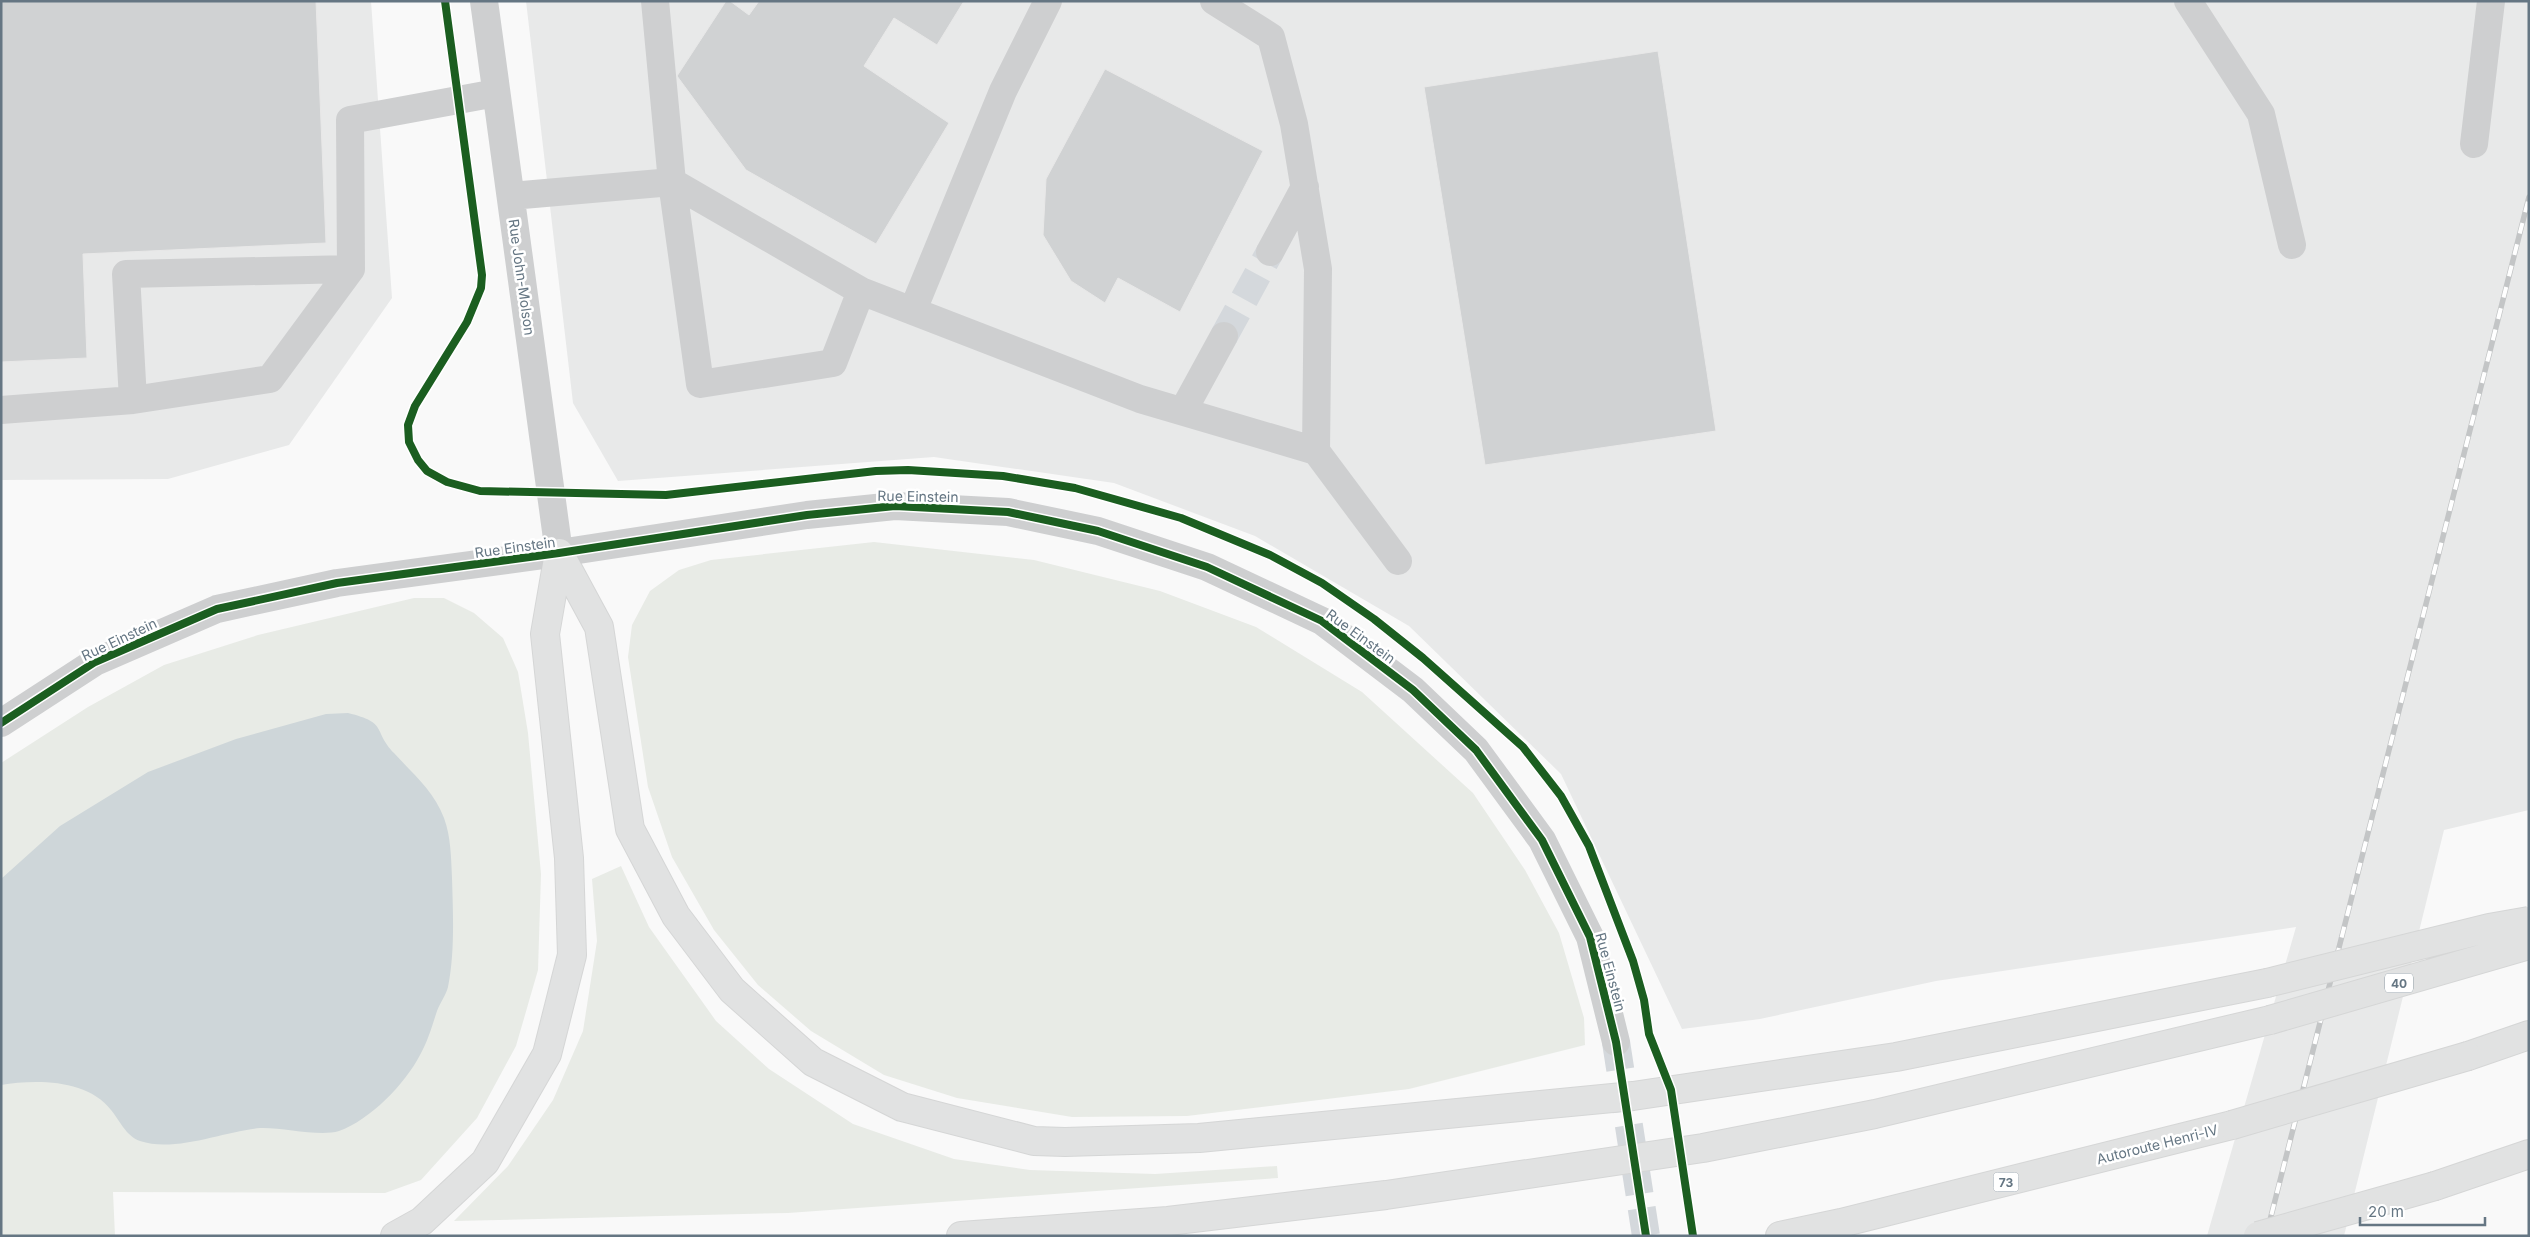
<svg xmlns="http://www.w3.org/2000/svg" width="2530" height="1237" font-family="Inter,sans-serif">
	<rect width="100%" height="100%" fill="#f9f9f9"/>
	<!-- built -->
	<path fill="#e8e9e9" d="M1,1h370l21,297 -103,147 -121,34 -167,1z
		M526,1h2003v809l-85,20 -100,406h-137l89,-309 -360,54 -176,38 -78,10 -121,-255 -152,-148 -154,-90 -141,-53 -180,-26 -316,24 -45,-78z"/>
	<!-- green -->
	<path fill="#e8ebe6" d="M874,542l160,18 126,31 96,36 106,65 111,101 52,77 34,63 25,85 1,27 -176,44 -222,27 -115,1 -115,-19 -73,-23 -73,-44 -53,-46 -44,-55 -42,-73 -24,-70 -20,-130 4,-32 18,-34 29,-21 32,-10z
		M414,598h30l30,15 29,25 15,34 10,61 13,141 -3,96 -22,76 -39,72 -56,62 -36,13 -272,-1 2,44h-114v-473l87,-56 76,-42 94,-30z
		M621,866l28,61 67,94 53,48 84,55 101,35 76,11 125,4 122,-8 1,12 -490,35 -334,8 54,-55 45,-66 30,-69 14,-90 -5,-62z"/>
	<!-- water -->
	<path fill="#ced6d9" d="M348,713c41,10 24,17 46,40 19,21 40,38 50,65 7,19 7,40 8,60 1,35 3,74 -4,109 -2,8 -8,16 -11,24 -5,15 -9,30 -17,44 -15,29 -50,65 -81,76 -20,6 -57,-4 -79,-3 -36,3 -85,25 -120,13 -14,-5 -20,-20 -29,-31 -23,-31 -76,-31 -110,-25v-206l59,-53 88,-54 88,-33 90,-25z"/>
	<!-- building -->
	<path fill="#d0d2d3" stroke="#e8e8e8" d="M1,1h315l10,242 -243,11 4,104 -86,4z
		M726,1h4l19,14 10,-14h205l-27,44 -43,-27 -30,48 85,57 -73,121 -130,-74 -69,-94z
		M1658,51l58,380 -231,34 -61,-378z
		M1105,69l158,82 -83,161 -62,-34 -13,25 -34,-22 -28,-46 3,-56z"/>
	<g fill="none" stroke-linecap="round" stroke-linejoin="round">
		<!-- minor-tunnel -->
		<path stroke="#d4d8dc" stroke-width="28" stroke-dasharray="28 14" stroke-linecap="butt" d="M1224,336l46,-84
			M1616,1042l30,194"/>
		<defs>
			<path id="highway" d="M559,553l40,74 31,202 46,87 56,74 81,72 89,45 132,34 31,1 134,-4 434,-42 263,-39 371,-74
				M2468,1056l61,-21
				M2435,1186l94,-32
				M395,1236l27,-15 63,-59 62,-108 25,-99 -3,-97 -24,-224 14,-81
				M961,1236l207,-15 218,-26 317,-47 172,-34 395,-94
				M1780,1236l61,-13 391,-98"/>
		</defs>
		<!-- highway casing -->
		<use href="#highway" stroke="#d5d6d6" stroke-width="30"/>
		<!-- minor -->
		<path stroke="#cecfd0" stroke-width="28" d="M484,1l75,552
			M1214,1l57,36 23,87 24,145 -2,182
			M2188,1l73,113 31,131
			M2474,144l17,-143
			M672,182l189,109 -28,72 -133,21z
			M511,196l161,-14 -17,-181
			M1270,252l35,-65
			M861,291l279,108 176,52 82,110
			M913,310l90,-219 45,-90
			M133,400l-7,-126 225,-5
			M1,410l132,-10 137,-21 81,-110 -1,-149 146,-27
			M1183,411l41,-75
			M1,723l94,-61 122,-53 120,-26 222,-30 248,-38 88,-9 113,6 90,19 109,36 115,54 91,69 63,60 66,90 48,97 26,105"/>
		<!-- highway -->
		<use href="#highway" stroke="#e1e2e2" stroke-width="28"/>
		<defs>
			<path id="rail" d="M2266,1236l263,-1039"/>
		</defs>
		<!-- rail casing -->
		<use href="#rail" stroke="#c3c5c6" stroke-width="5.5"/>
		<!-- rail -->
		<use href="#rail" stroke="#fff" stroke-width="4" stroke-dasharray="11" stroke-linecap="butt"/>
		<defs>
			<path id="highway-bridge" d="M2267,983l222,-55 40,-7
				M2270,1020l259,-75
				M2232,1125l236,-69
				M2258,1236l177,-50"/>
		</defs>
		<!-- highway-bridge casing -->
		<use href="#highway-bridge" stroke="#d5d6d6" stroke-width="30" stroke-linecap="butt"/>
		<!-- highway-bridge -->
		<use href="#highway-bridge" stroke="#e1e2e2" stroke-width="28"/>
		<defs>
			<path id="cycleway" d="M445,1l37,274 -1,13 -14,34 -52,84 -7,19 1,17 9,18 9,11 20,11 33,9 186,4 210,-24 32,-1 95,6 72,12 106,30 89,37 52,28 52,36 49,39 100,89 38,49 28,50 44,115 11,39 5,34 22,56 22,146
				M1,723l94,-61 122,-53 120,-26 222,-30 248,-38 88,-9 113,6 90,19 109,36 115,54 91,69 63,60 66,90 48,97 26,105 30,194"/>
		</defs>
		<!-- cycleway casing -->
		<use href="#cycleway" stroke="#fff" stroke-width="11"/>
		<!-- cycleway -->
		<use href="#cycleway" stroke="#1b5e20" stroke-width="8"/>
	</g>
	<g text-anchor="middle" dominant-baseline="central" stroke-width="5" stroke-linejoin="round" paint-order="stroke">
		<!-- shield labels -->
		<g fill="#fff" stroke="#939fa8" stroke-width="1">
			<rect x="2385" y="973.5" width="28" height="19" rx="4"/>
			<rect x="1993.5" y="1172.5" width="25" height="19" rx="4"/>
		</g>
		<g font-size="12" font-weight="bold" fill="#657683">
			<text x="2399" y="983">40</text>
			<text x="2006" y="1182">73</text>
		</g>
		<!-- street labels -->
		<g font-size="14" fill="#657683" stroke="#fff">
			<text transform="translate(522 277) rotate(82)">Rue John-Molson</text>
			<text transform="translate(918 496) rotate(1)">Rue Einstein</text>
			<text transform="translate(515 547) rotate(-8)">Rue Einstein</text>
			<text transform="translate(1361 636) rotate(36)">Rue Einstein</text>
			<text transform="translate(119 639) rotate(-25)">Rue Einstein</text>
			<text transform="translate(1611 972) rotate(75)">Rue Einstein</text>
			<text transform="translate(2157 1144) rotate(-14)">Autoroute Henri-IV</text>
		</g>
	</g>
	<!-- border -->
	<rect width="2530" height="1237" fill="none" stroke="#657683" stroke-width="5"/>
	<!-- scale -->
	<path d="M2360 1217v8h125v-8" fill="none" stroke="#657683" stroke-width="2.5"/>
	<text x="2368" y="1217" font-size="15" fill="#657683" stroke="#ffffff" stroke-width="4" paint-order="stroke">20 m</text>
</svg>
